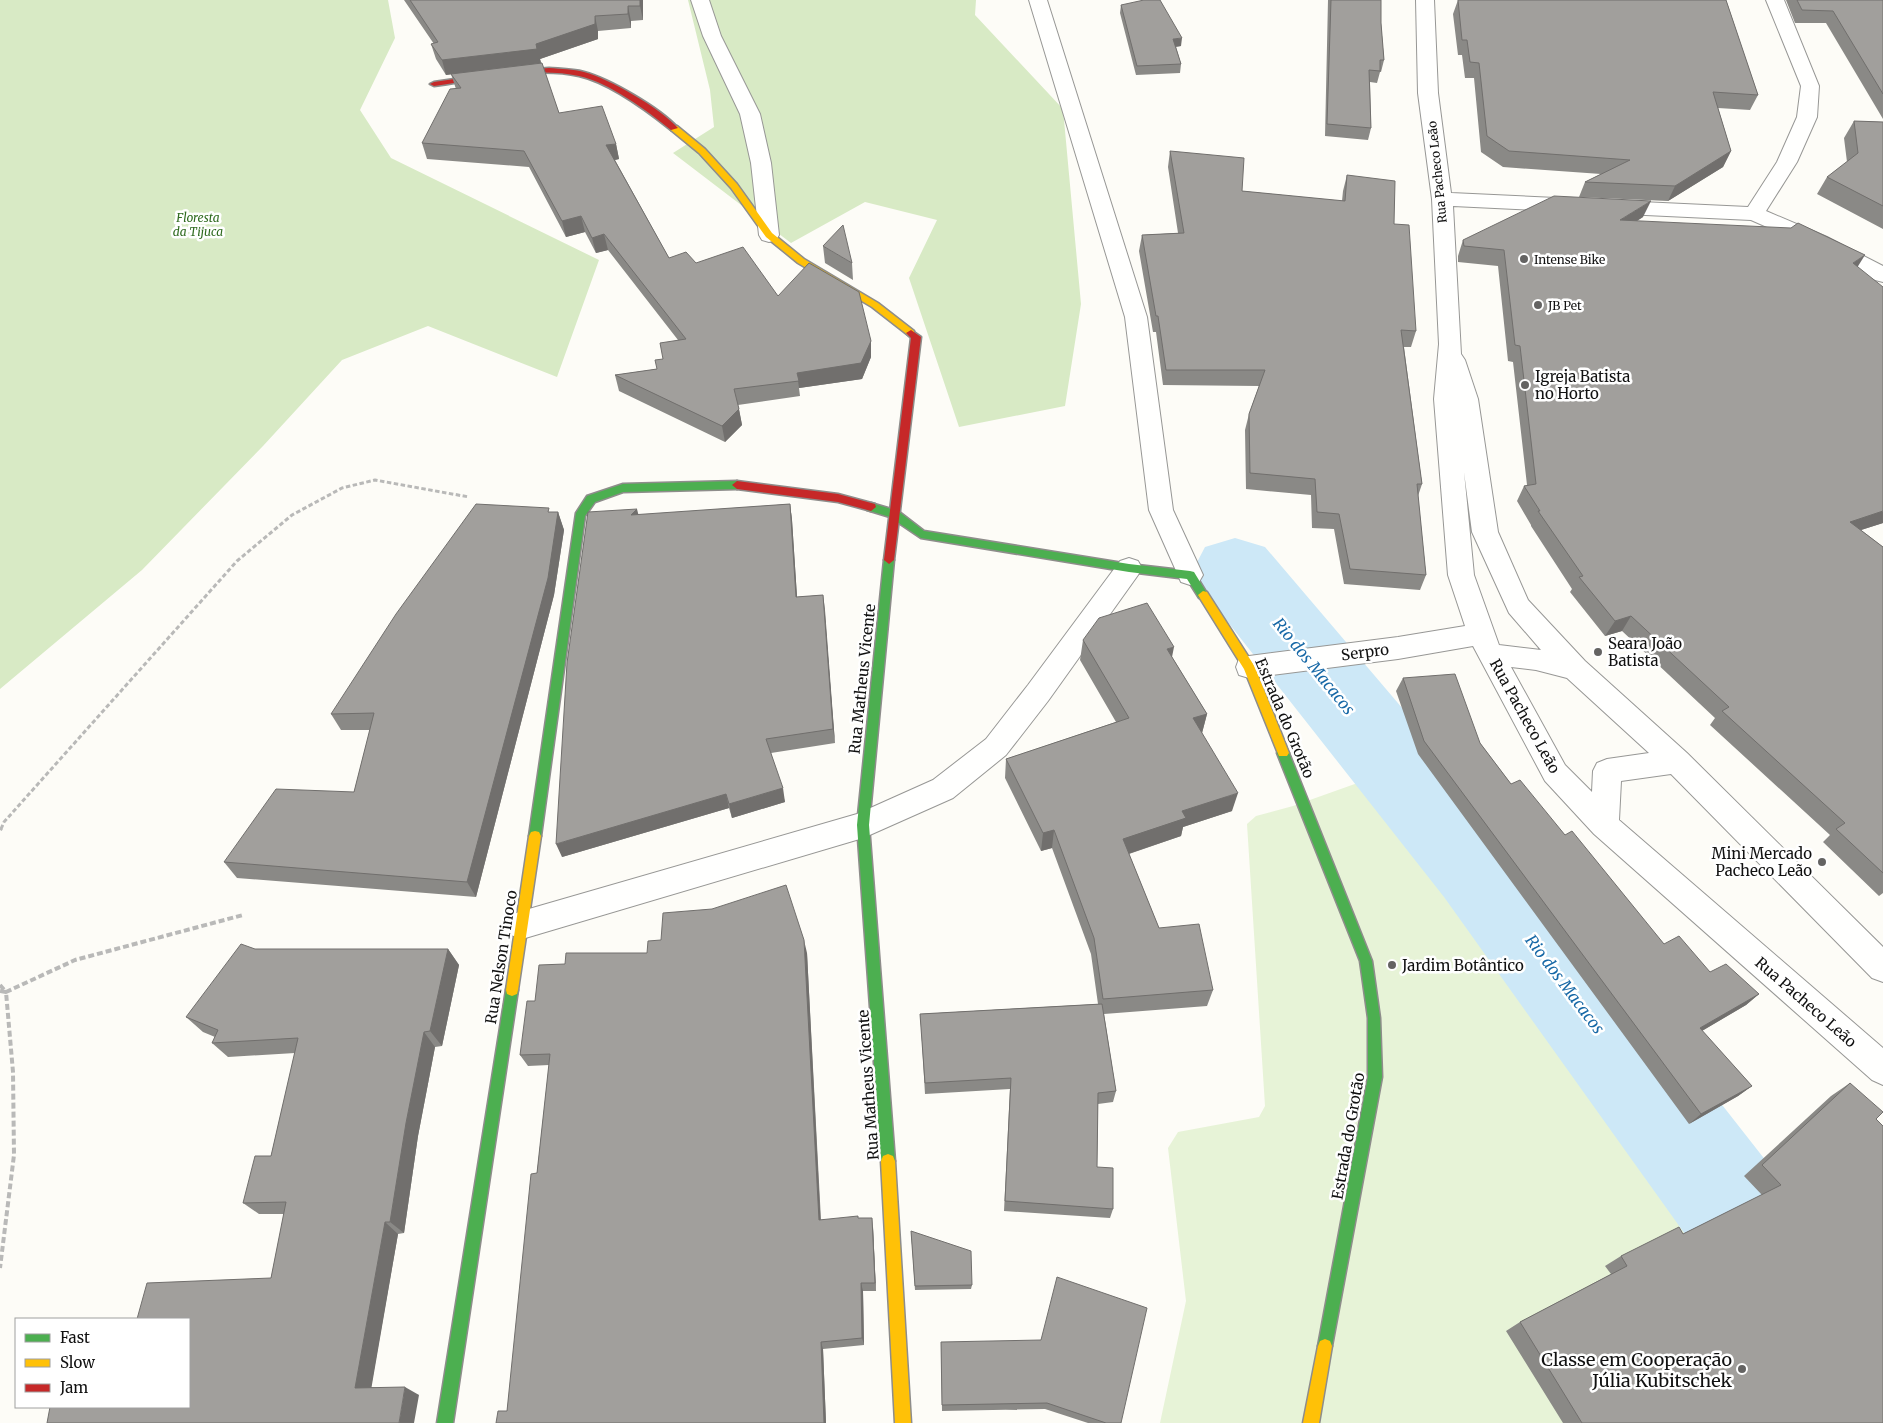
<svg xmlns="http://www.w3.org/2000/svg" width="1883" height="1423" font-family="Merriweather,serif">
	<rect width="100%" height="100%" fill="#fdfcf7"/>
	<!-- green -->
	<path fill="#e7f3d7" d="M1385,779l275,356 208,288h-708l26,-122 -18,-153 10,-16 81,-15 6,-11 -18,-282 9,-8 37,-10 73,-26z"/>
	<!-- forest -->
	<path fill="#d8eac5" d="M0,0h388l7,38 -35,72 31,48 208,102 -42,117 -129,-51 -86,34 -79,86 -121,124 -142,119z
		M688,0h288l-1,15 88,94 18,195 -16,102 -106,21 -50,-149 28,-58 -72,-18 -74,41 -118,-90 41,-26 -4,-37z"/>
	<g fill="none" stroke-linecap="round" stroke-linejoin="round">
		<!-- river -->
		<path fill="#cde8f7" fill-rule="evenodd" d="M1235,538l30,9 247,290 371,473v113h-63l-376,-526 -239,-304 -12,-23 12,-23z"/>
		<defs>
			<path id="street" d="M691,0h18l12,36 39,78 11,49 8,72 -3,5 -7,2 -7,-2 -3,-5 -8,-72 -11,-49 -37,-78z
				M1029,0h18l100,317 26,193 30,65 -4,7 -9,3 -9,-3 -32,-72 -24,-193z
				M1416,0h18l4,93 13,100 297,14 29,-45 20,-45 4,-31 -35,-86h18l35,86 -2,31 -20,45 -31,49 61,26 56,29v16l-8,-2 -63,-33 -61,-27 -298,-14 8,148 4,6 13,39 20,133 30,68 57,61 102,92 196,194v35l-11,-4 -201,-204 -50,7 -2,39 264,228v37l-11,-5 -278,-246 -49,-53 -72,-135 -75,13 -149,19 -10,-3 -3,-8 3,-8 10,-3 149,-19 67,-11 -17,-51 -14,-176 5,-55 -7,-145 -14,-106zM1464,472l8,60 37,81 32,37 -42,-5 -25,-70zM1511,667l25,3 31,8 82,75 -42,6 -10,4 -4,8 -1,21 -27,-27z
				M1129,558l9,3 4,7 -4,7 -90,126 -42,54 -53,43 -90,40 -341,101 -11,-4 -4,-10 4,-10 11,-4 335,-97 76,-34 53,-41 42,-54 92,-124z"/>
			<path id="fast" d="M737,481l5,4 -5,4 -114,3 -28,10 -10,14 -44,320 -2,4 -4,1 -4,-1 -2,-4 47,-323 11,-17 36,-12z
				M871,503l27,8 26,20 205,33 61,7 4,1 14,23 -1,3h-8l-12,-19 -58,-7 -208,-34 -31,-21 -23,-7 -1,-3z
				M889,556l5,4 -25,265 26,336 -2,5 -5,2 -5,-2 -2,-5 -24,-336 27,-265z
				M1283,748l4,2 2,3 83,208 8,57 2,59 -50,269 -2,5 -5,2 -5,-2 -2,-5 50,-269v-59l-8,-57 -83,-208 2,-3z
				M512,984l5,2 1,4 -65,433h-16l69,-433 1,-4z"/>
			<path id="slow" d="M671,126h6l28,23 32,35 35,49 32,26 74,44 36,28v4h-6l-36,-28 -74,-44 -32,-26 -35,-49 -32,-35 -28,-23z
				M1203,591l4,1 48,75 34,86 -2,3h-8l-35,-87 -46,-74z
				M535,831l4,1 2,4 -23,154 -1,4 -5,2 -5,-2 -1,-4 23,-154 2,-4z
				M888,1154l5,2 2,5 16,262h-16l-14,-262 2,-5z
				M1325,1339l5,2 2,5 -13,77h-16l15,-77 2,-5z"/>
			<path id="jam" d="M549,68c12,1 24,1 35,4 26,7 76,36 94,56l-7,2c-25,-20 -61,-47 -92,-54 -45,-10 -100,4 -145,10l-4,-2 4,-2 75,-11z
				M911,330l10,7 -27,223 -5,4 -5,-4 27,-222 -5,-5z
				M737,481l101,13 37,10 1,3 -5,4 -33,-9 -101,-13 -5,-4z"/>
		</defs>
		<!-- street casing -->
		<use href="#street" stroke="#979795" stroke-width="2"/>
		<!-- fast casing -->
		<use href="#fast" stroke="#8e8d8b" stroke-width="3"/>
		<!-- slow casing -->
		<use href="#slow" stroke="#8e8d8b" stroke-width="3"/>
		<!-- jam casing -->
		<use href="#jam" stroke="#8e8d8b" stroke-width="3"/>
		<!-- path-far1 -->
		<path stroke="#b9b9b8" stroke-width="3" stroke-dasharray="4.5 2.5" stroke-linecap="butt" d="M1,829l3,-7 233,-261 55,-46 50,-27 33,-8 94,17"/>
		<!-- path -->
		<path stroke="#b9b9b8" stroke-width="4" stroke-dasharray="6 3" stroke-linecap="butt" d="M0,830l1,-2
			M0,985l6,7 69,-32 168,-45
			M0,991l6,1 7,80 1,83 -14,113"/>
		<!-- street -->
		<use href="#street" fill="#fffffe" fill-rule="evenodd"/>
		<!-- fast -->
		<use href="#fast" fill="#4caf50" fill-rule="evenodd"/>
		<!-- slow -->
		<use href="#slow" fill="#ffc107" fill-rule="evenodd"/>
		<!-- jam -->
		<use href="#jam" fill="#c62828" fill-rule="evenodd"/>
	</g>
	<!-- wall -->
	<path fill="#8a8986" d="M404,0h239v20l-12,1v7l-33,3v8l-58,20 19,54 57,31 3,15 -4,1 54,98 27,5 82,33 93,45v16l-9,22 -63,9 1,8 -62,9 4,20 -17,17 -106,-51 -4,-16 42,-6 6,-10 15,-19 -70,-90 -12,3 -11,-21 -19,5 -37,-70 -102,-8 -5,-16 34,-54 -5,-15 -5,1 -10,-16 -5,-15h3z
		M1328,0h53v23l3,37 -3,12h-1l-3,11 -7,-1 1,46 -3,12 -43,-4z
		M1458,0h268l32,95 -8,15 -32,-2 13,43 -8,16 -55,34 -89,-4 6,-15 16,-8 -98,-7 -22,-15 -7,-74h-9l-3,-23h-4l-5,-41z
		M1786,0h97v119l-57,-96h-31z
		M1121,5l60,41 -5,1 5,17 -1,9 -44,2 -16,-62z
		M1854,121l29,1v107l-66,-35 10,-17 20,-15 -3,-24z
		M1170,151l72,40 100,10 1,-10 4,-16 47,49 22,107 -5,16h-7l18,137 -4,12 8,79 -6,15 -76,-6 -10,-55 -22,-1 -1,-33 -65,-6 -1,-59 4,-16 10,-28 -96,-1 -7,-53h-3l-14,-81 3,-16 36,-2 -10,-66z
		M1643,217l-6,4 221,45 25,257 -22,7 22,17v346l-4,3 -56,-54 7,-7 -120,-110 5,-7 -93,-87 -17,5 -35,-44 2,-3 -41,-63v-1l-14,-24 7,-15 3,-1 -14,-123 -5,-1 -10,-95 -40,-4v-6l5,-16z
		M823,246l29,17 1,17 -28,-17z
		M790,504l2,16 5,77 26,-2 12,148 -64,10 14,49 -53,16 -3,-10 -167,49 77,-342z
		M550,512h8l6,18 -10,65 -78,302 -239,-19 -13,-16 130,-70 16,-62h-29l-10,-16z
		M1083,640l89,17 35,57 -5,19 30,78 -49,16 -2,9 -52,18 30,74 54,62 -6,16 -103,8 12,77 -3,11 -15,2 -1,63 16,42 -3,9 -106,-7 6,-122 -85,5 -4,-68 -1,-12 178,-10 -7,-50 -39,-106 -11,3 -36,-73 1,-19 110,-37 -36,-62z
		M1403,678l77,65 31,41 54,51 99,109 46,28 49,22 -13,11 -44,26 50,55 -14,10 -49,28 -271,-370 -22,-63z
		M448,949l11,16 -17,81 -7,1 -17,89 -14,97 -6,1 -27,153 48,8 -230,12 82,-129 13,-64h-25l-16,-11 28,-47 24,-103 -67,4 -16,-14 3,-6 -12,-5 -17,-15z
		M807,953l14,267 37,-2 15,9 3,64h-13l1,54 -41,4 3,74h-330l11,-12 30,-238 12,-108 -21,1 -8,-11 15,-54z
		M1850,1083l26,36 7,304h-320l-57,-92 14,-9 91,-48 -6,-8 16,-10 62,-22 79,-39 -18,-19 87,-80z
		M911,1231l61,54 -1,4 -56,1z
		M941,1342l180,81h-33l-43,-14 -103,2z"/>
	<!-- shaded-wall -->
	<path fill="#716f6d" d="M640,0h3v20l-3,-14z
		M628,6l3,15v7l-3,-14z
		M595,16l3,15v8l-58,20 1,5 -95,11 -4,-15 94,-16z
		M1182,38l-1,8 -9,1 1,-8z
		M616,144l3,15 -9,2 -4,-16z
		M1731,151l-8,16 -55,34 7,-15z
		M1651,201l-8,16 -31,19 8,-16z
		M581,216l4,16 -19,5 -4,-16z
		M604,234l4,16 -12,3 -4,-15z
		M1865,255l-10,16 -2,-8z
		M871,341v16l-9,22 -63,9 -2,-15z
		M739,409l3,16 -17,17 -3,-16z
		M790,504l2,16 6,92 -2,-15z
		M637,509l4,16 -10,-10z
		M1883,511v12l-44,14 11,-15z
		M558,512l6,18 -10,65 -78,302 -9,-15z
		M823,595l2,15 10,133 -2,-14z
		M1631,616l-9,15 -17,5 10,-15z
		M1174,647l-4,20 -3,-18z
		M1207,714l-5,19 -9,-15z
		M783,788l2,14 -53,16 -3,-14z
		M1238,793l-6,18 -49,16 -2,9 -62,21 4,-18 59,-28z
		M726,794l3,14 -167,49 -6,-13z
		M1054,830l-2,18 -11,3 2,-18z
		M804,940l3,13 14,276 -2,-9z
		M448,949l11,16 -17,81 -12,-15z
		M1759,994l-13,11 -58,34 12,-11z
		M424,1032l11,15 -17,89 -14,97 -14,-11 16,-99z
		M1752,1086l-14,10 -49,28 12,-10z
		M872,1218l1,9 3,64 -1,-8z
		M385,1222l13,12 -28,162 -15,-8z
		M861,1283l2,8 1,54 -2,-7z
		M821,1342l2,7 3,74h-2z
		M405,1387l14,8 -5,28h-15z"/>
	<!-- building -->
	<path fill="#a19f9c" stroke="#716f6d" d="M410,0h230v6h-12v8l-33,2v8l-59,20 1,5 -95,11 -11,-16 7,-2z
		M1144,0h16l22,38 -9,1 8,25 -44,2 -16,-61z
		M1331,0h50v23l3,37h-4v11l-11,-1 2,58 -44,-4z
		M1458,0h268l32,95 -45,-3 18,59 -56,35 -90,-4 45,-22 -121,-9 -22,-15 -8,-73 -9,-1 -3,-22h-5z
		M1797,0h86v94l-50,-83 -31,-1z
		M542,63l17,50 43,-7 14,38 -10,1 63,113 17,-6 10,11 47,-16 35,49 31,-33 50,29 12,49 -10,22 -64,10 2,8 -65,8 5,20 -17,17 -107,-51 42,-6 -2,-9 8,-1 -3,-16 26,-4 -82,-105 -12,4 -11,-22 -19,5 -38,-70 -102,-8 28,-54 11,-1 -10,-14z
		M1854,121l29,1v84l-56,-29 31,-24z
		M1170,151l74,7 -2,33 103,10 2,-26 48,6 -1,43 15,1 7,106 -15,-1 21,154h-5l9,91 -76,-6 -11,-55 -22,-2 -2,-33 -65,-6 -1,-59 16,-44h-99l-8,-54h-2l-14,-81 42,-2z
		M1554,196l97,5 -31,19 171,8 7,-5 67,32 -12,8 30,24v224l-33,11 33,25v326l-47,-44 9,-6 -123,-112 7,-4 -98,-91 -16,5 -36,-44 4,-1 -45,-65h2l-16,-25 12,-2 -16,-138 -5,-1 -11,-95 -40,-4 -1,-6z
		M843,225l9,38 -29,-17z
		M476,504l73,4 -1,4h10l-10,66 -81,304 -243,-20 52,-73 78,3 20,-79 -43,1 65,-100z
		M790,504l6,93 27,-2 10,134 -67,10 17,49 -54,16 -3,-10 -170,50 11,-181 21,-151 49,-3 -6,6z
		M1147,603l27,44 -7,2 40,65 -14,4 45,75 -56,18 4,7 -63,21 36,89 40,-4 14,66 -110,9 -9,-61 -40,-108 -11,3 -37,-74 123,-41 -46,-78 16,-22z
		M1455,674l25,69 31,41 9,-4 45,55 7,-4 92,113 15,-8 31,36 16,-8 33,30 -59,34 52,58 -51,28 -277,-373 -21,-63z
		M786,885l18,55 15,280 39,-4v2h14l3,65h-14l1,55 -41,4 3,81h-328l2,-12h9l24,-237 6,-1 13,-119 -30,1 7,-54h8l4,-36 26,-1 1,-11h81l1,-12 13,-1 2,-27 49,-4z
		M241,944l14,5h193l-18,82 -6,1 -18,91 -16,99h-5l-30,166 50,-1 -6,36h-352l3,-16h139v-88h-52l10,-36 124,-5 15,-76 -43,1 12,-47h16l27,-118 -86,5 6,-13 -32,-13z
		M1102,1004l14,87 -18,2 -1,74 16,1v41l-108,-8 6,-123 -86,5 -5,-69z
		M1850,1083l33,29 -7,7 7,7v297h-301l-62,-101 107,-56 -6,-10 58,-29 4,7 98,-49 -19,-20z
		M911,1231l60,20 1,34 -57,1z
		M1057,1277l90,31 -26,115h-15l-59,-20 -105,2 -1,-63 100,-2z"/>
	<!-- markers -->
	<g fill="#646362" stroke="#fff" stroke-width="2">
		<circle cx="1524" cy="259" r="5"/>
		<circle cx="1538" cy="305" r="5"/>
		<circle cx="1525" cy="385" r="5"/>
		<circle cx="1598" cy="652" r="5"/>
		<circle cx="1822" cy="862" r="5"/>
		<circle cx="1392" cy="965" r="5"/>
		<circle cx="1742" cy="1369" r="5"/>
	</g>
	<g text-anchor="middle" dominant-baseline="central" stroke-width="5" stroke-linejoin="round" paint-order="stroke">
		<!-- far-street labels -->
		<g font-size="12" fill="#111" stroke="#fff">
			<text transform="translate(1437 172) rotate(-96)">Rua Pacheco Leão</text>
		</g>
		<!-- far-park labels -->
		<g font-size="12" font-style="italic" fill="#2f6b1f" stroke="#fff">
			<text x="198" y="217">Floresta<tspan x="198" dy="14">da Tijuca</tspan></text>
		</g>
		<!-- far-poi labels -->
		<g font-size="12" fill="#111" stroke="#fff" text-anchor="start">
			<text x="1534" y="259">Intense Bike</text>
			<text x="1548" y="305">JB Pet</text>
		</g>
		<!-- poi labels -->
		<g font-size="15" fill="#111" stroke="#fff" text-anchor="start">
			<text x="1535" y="376">Igreja Batista<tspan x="1535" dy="17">no Horto</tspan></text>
			<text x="1608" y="643">Seara João<tspan x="1608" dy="17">Batista</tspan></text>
			<text x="1812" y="853" text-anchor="end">Mini Mercado<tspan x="1812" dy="17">Pacheco Leão</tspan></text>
			<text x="1402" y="965">Jardim Botântico</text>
		</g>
		<!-- street labels -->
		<g font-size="15" fill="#111" stroke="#fff">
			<text transform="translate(1365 652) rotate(-7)">Serpro</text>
			<text transform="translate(862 679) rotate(-84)">Rua Matheus Vicente</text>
			<text transform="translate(1525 716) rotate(61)">Rua Pacheco Leão</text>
			<text transform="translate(1285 718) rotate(67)">Estrada do Grotão</text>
			<text transform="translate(501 957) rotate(-81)">Rua Nelson Tinoco</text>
			<text transform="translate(1806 1002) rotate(41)">Rua Pacheco Leão</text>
			<text transform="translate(868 1085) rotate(-94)">Rua Matheus Vicente</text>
			<text transform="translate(1348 1136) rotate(-80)">Estrada do Grotão</text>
		</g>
		<!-- water labels -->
		<g font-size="16" font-style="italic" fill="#1768a6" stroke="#fff">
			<text transform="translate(1314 666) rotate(51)">Rio dos Macacos</text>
			<text transform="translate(1565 984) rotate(53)">Rio dos Macacos</text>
		</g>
		<!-- near-poi labels -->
		<g font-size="18" fill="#111" stroke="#fff" text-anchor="end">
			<text x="1732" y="1359">Classe em Cooperação<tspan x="1732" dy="21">Júlia Kubitschek</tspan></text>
		</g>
	</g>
	<!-- legend -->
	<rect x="15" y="1318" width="175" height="90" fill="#ffffff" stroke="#a0a0a0"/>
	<rect x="25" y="1334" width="25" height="8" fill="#4caf50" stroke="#a0a0a0"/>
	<text x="60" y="1343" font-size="15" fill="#111111">Fast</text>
	<rect x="25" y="1359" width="25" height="8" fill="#ffc107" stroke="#a0a0a0"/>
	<text x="60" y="1368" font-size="15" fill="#111111">Slow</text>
	<rect x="25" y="1384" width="25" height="8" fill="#c62828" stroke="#a0a0a0"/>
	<text x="60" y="1393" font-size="15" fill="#111111">Jam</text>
</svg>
